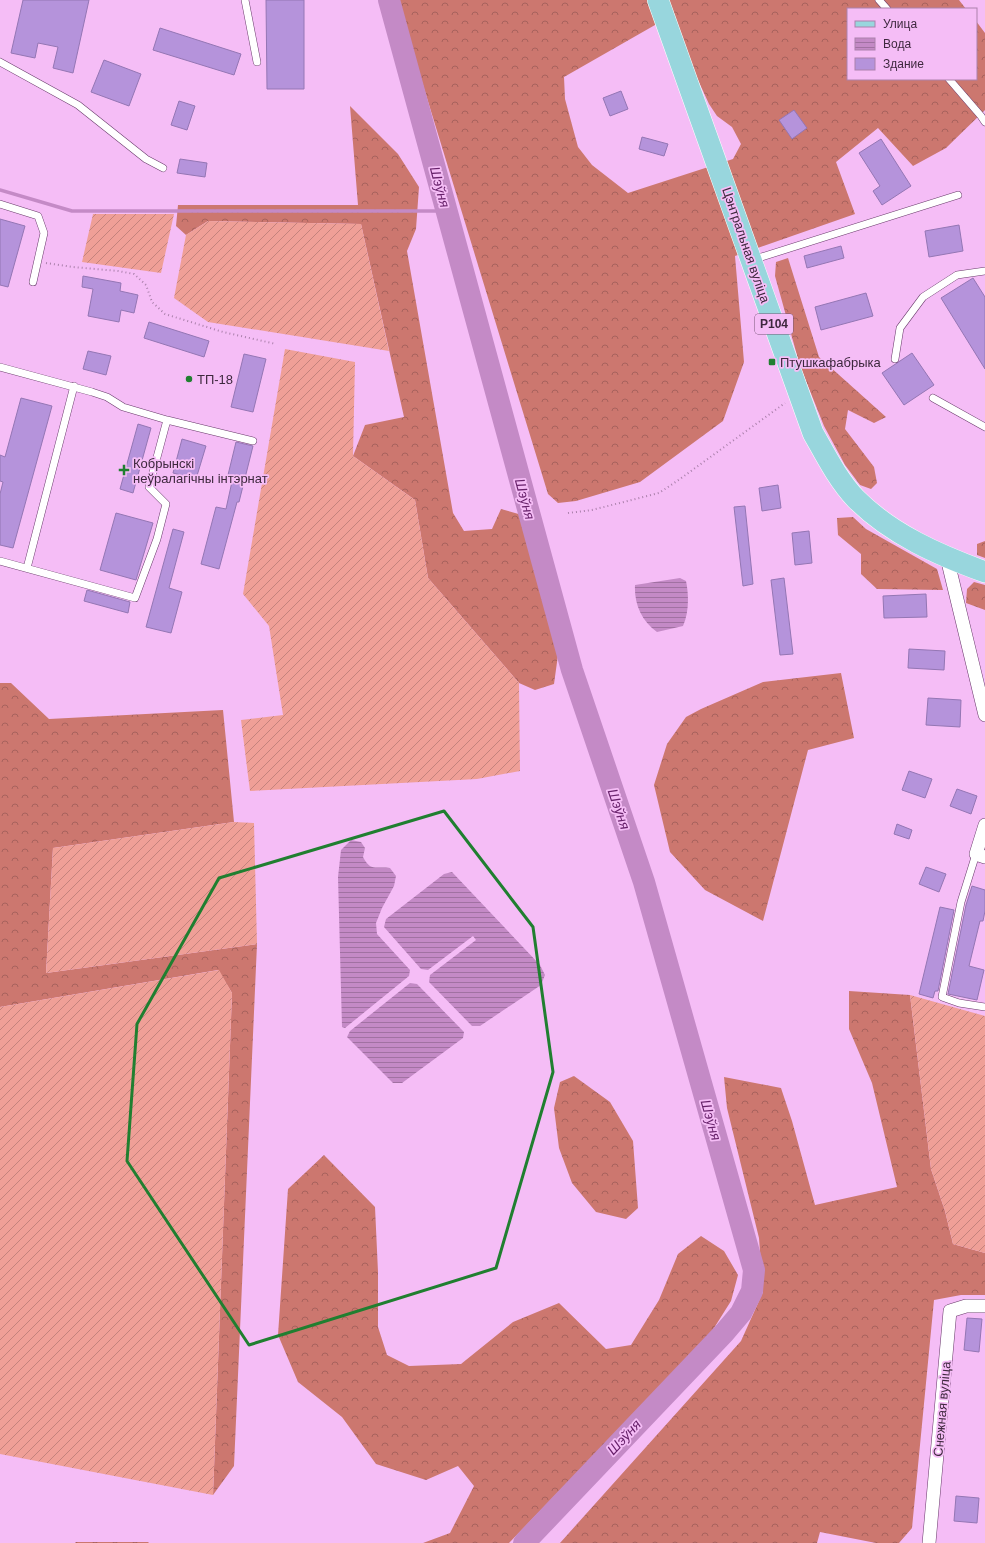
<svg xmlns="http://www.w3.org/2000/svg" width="985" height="1543" font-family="Arial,sans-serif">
	<defs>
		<pattern id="forest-crowns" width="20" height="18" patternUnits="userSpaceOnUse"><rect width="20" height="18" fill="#cc776f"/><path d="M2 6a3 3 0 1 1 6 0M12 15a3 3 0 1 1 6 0" fill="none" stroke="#a7625d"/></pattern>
		<pattern id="garden-furrows" width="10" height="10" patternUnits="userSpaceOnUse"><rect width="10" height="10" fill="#ef9f97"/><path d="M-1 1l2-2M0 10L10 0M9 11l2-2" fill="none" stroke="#c3827d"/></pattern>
		<pattern id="water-rules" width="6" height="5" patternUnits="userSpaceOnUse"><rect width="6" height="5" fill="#c48ac6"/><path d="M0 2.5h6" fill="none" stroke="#a171a2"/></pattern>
	</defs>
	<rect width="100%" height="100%" fill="#f5bdf6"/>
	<!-- forest -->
	<path fill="url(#forest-crowns)" fill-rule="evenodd" d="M397,0h562l7,9h-118v70h128v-58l9,12v77l-39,38 -33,18 -35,-38 -42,34 19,52 -120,42 9,106 -21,59 -83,61 -64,19 -18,2 -10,-9zM669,17l40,87 8,12 15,11 9,17 -8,15 -105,34 -36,-28 -14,-18 -13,-48 -1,-22z
		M350,106l48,48 21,33 -3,42 -9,22 46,262 11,18 28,-2 9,-20 21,6 36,140 -4,29 -19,6 -16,-7 -91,-105 -13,-78 -62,-44 12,-31 39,-8 -43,-193 -153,-3 -22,14 -10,-9 2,-21h180z
		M788,258l31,99 67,60 -12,6 -26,-13 -3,19 29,38 3,16 -6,6 -11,-4 -15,-20 -21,-39 -24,-60 -25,-90 1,-14z
		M853,517l13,12 71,40 6,21 -66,-1 -16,-15v-20l-23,-19 -1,-17z
		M985,541v17l-8,-3v-11z
		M974,582l11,3v25l-19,-7 1,-14z
		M841,673l13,65 -46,12 -45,171 -58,-31 -35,-38 -16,-67 13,-41 19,-27 15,-8 62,-27z
		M0,683h11l38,36 174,-9 11,112 -181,26 -7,125 211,-29 -23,522 -21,29 19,-502 -14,-23 -218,37z
		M849,991l61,4 21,174 14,42 8,33 32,9v42h-24l-27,5 -22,228 -13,15h-23l-56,-11 -3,11h-257l181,-202 22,-49 -4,-54 -32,-130 -3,-31 57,11 11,33 23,84 82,-18 -25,-104 -23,-54z
		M574,1076l36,26 23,39 5,67 -12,11 -30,-7 -24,-29 -13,-35 -5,-40 6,-26z
		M324,1155l51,52 3,65v55l9,28 22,11 52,-2 52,-42 46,-19 47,46 25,-4 28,-45 19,-46 23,-18 23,15 14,24 -7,26 -22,35 -200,207h-86l27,-10 24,-47 -16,-20 -32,14 -50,-16 -34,-47 -44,-35 -20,-47 10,-146z
		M76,1542h72l1,1h-74z"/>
	<!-- garden -->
	<path fill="url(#garden-furrows)" d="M93,214h81l-13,59 -79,-11z
		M208,221l153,3 28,127 -181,-29 -34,-24 12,-63z
		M285,349l70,13 -2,94 62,44 13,78 91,105 1,88 -43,8 -227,12 -9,-71 42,-5 -14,-89 -26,-32z
		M234,822l20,1 3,121 -211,29 7,-125z
		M219,970l13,23 -19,502 -213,-41v-447z
		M910,995l75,21v237l-32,-9 -8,-33 -14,-42z"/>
	<!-- water -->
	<path fill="url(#water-rules)" d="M680,578l6,3c3,14 3,32 -3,45l-26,6c-16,-11 -23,-29 -22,-47z
		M351,840l10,2 4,6 -2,9c8,15 12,9 27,11l6,8 -2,10 -12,22 -6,15 1,11 33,36 -1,6 -64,52 -3,-1 -4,-150 3,-27z
		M452,872l88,93 5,10 -4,10 -61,41h-8l-43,-44 1,-7 46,-35 -3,-4 -45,34 -7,-1 -37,-42 2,-8 58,-45z
		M410,983l7,1 47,48 -1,6 -61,45h-9l-46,-46 3,-6z"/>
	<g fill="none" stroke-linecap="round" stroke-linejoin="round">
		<!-- stream -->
		<path stroke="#c48ac6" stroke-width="3.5" d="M0,190l72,21h374"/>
		<!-- river -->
		<path stroke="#c48ac6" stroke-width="22" d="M389,0l183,670 72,212 110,388 -2,21 -11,22 -17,20 -200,210"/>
	</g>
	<!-- building -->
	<path fill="#b593db" stroke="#9476b4" d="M23,0h66l-16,73 -20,-5 5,-21 -20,-4 -3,15 -24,-5z
		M266,0h38v89h-37z
		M160,28l81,26 -7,21 -81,-25z
		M104,60l37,14 -12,32 -38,-14z
		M621,91l7,18 -18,7 -7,-18z
		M179,101l16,5 -8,24 -16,-5z
		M794,110l13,18 -15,11 -13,-19z
		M642,137l26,7 -4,12 -25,-7z
		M881,139l30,47 -29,19 -9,-14 7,-5 -21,-33z
		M180,159l27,4 -2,14 -28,-4z
		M0,219l25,7 -17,61 -8,-2z
		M959,225l4,26 -34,6 -4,-26z
		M841,246l3,12 -37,10 -3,-12z
		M83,276l38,7 -1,8 18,4 -4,18 -13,-3 -2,12 -31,-6 5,-27 -11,-2z
		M973,278l12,19v72l-44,-71z
		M866,293l7,23 -52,14 -6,-23z
		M149,322l60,19 -5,16 -60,-19z
		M88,351l23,5 -5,19 -23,-6z
		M912,353l22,32 -30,20 -22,-32z
		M244,354l22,5 -13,53 -22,-5z
		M21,398l31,8 -39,142 -13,-3v-51l3,-12 -3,-1v-26l5,2z
		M138,424l13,4 -18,65 -13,-4z
		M182,439l24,7 -10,33 -23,-6z
		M236,442l17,4 -14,56h-2l-18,67 -18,-5 15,-57 10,2 7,-32 -5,-2z
		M778,485l3,23 -19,3 -3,-23z
		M745,506l8,78 -10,2 -9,-79z
		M116,513l37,10 -17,57 -36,-10z
		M173,529l11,3 -15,56 13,4 -11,41 -25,-6z
		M809,531l3,32 -17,2 -3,-32z
		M784,578l9,76 -13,1 -9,-75z
		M87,590l43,12 -2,11 -44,-12z
		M926,594l1,23 -43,1 -1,-22z
		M909,649l36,2 -1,19 -36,-2z
		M928,698l33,2 -1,27 -34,-2z
		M909,771l23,8 -7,19 -23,-8z
		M957,789l20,7 -6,18 -21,-8z
		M897,824l15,6 -3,9 -15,-5z
		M926,867l20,7 -7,18 -20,-8z
		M972,886l13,4v21l-2,10h-3l-11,45 15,4 -7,30 -29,-6 18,-89z
		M940,907l14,3 -16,81h-3l-2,7 -14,-4z
		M967,1318l15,1 -3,33 -15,-2z
		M956,1496l23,2 -2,25 -23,-2z"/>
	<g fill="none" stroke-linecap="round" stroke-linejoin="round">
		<defs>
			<path id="lane" d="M245,0l12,62
				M879,0l8,9
				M0,62l78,43 68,54 17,9
				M949,79l32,37 4,6
				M0,204l38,12 6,17 -11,49
				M752,260l206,-65
				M895,359l5,-31 23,-31 34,-22 28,-4
				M0,367l92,25 15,5 16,10 44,13 -18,67 17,17 -9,35 -22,59 -135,-37
				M933,398l52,29
				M167,420l86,21
				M27,568l47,-182
				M976,854l-15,48 -19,95 17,6 26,4"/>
			<path id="street" d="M947,558l38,157
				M985,825l-9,29 9,3
				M929,1543l21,-232 16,-5h19"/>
			<path id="primary" d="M658,0l155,433c13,23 25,47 43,66 36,36 83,56 129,73"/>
		</defs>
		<!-- lane casing -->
		<use href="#lane" stroke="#693a6b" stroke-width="8"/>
		<!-- street casing -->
		<use href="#street" stroke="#693a6b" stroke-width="14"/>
		<!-- primary casing -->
		<use href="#primary" stroke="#fff" stroke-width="22"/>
		<!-- path -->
		<path stroke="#ab81ac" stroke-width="2" stroke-dasharray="1 3" stroke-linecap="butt" d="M46,263l27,4 45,4 16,3 12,11 6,17 13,12 58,18 53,12
			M568,513l24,-3 67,-17 21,-14 105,-76"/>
		<!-- lane -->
		<use href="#lane" stroke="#fff" stroke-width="7"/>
		<!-- street -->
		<use href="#street" stroke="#fff" stroke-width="13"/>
		<!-- primary -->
		<use href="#primary" stroke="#98d6dd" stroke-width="21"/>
	</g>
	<!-- marked area -->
	<path fill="none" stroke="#207f30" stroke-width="3" stroke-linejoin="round" d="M444,811l89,116 20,145 -57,196 -247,77 -122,-184 10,-137 82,-146z"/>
	<!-- markers -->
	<g fill="#207f30" stroke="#f5bdf6" stroke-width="1.5">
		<rect x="768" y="358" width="8" height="8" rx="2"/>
		<circle cx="189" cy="379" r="4"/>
		<path d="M122 464h4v4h4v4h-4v4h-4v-4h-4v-4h4z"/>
	</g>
	<g text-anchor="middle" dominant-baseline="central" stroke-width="3.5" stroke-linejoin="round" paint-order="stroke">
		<!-- shield labels -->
		<rect fill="#f5bdf6" stroke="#755575" stroke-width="1" x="755" y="314" width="38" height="20" rx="3"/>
		<g font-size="12" font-weight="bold" fill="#3e283e">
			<text x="774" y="324">Р104</text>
		</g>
		<!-- street labels -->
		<g font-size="13" fill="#3e283e" stroke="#f5bdf6">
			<text transform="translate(746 245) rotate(71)">Цэнтральная вуліца</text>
			<text transform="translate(942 1409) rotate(-85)">Снежная вуліца</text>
		</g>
		<!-- poi labels -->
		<g font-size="13" fill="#3e283e" stroke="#f5bdf6" text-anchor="start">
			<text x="780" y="362">Птушкафабрыка</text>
			<text x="197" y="379">ТП-18</text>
			<text x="133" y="463">Кобрынскі<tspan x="133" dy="15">неўралагічны інтэрнат</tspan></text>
		</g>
		<!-- water labels -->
		<g font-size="14" font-style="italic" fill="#67216a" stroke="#f5bdf6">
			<text transform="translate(440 187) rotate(75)">Шэўня</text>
			<text transform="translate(525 499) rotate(75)">Шэўня</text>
			<text transform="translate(619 809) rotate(71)">Шэўня</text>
			<text transform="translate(711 1120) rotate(74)">Шэўня</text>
			<text transform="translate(624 1437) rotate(-47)">Шэўня</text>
		</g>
	</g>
	<!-- legend -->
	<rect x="847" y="8" width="130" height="72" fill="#f5bdf6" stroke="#ac81ac"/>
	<rect x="855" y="21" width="20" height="6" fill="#98d6dd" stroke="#ac81ac"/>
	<text x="883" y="28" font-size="12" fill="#3e283e">Улица</text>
	<rect x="855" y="38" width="20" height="12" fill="url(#water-rules)" stroke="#ac81ac"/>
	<text x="883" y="48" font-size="12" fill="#3e283e">Вода</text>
	<rect x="855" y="58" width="20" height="12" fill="#b593db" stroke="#ac81ac"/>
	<text x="883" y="68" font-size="12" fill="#3e283e">Здание</text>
</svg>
